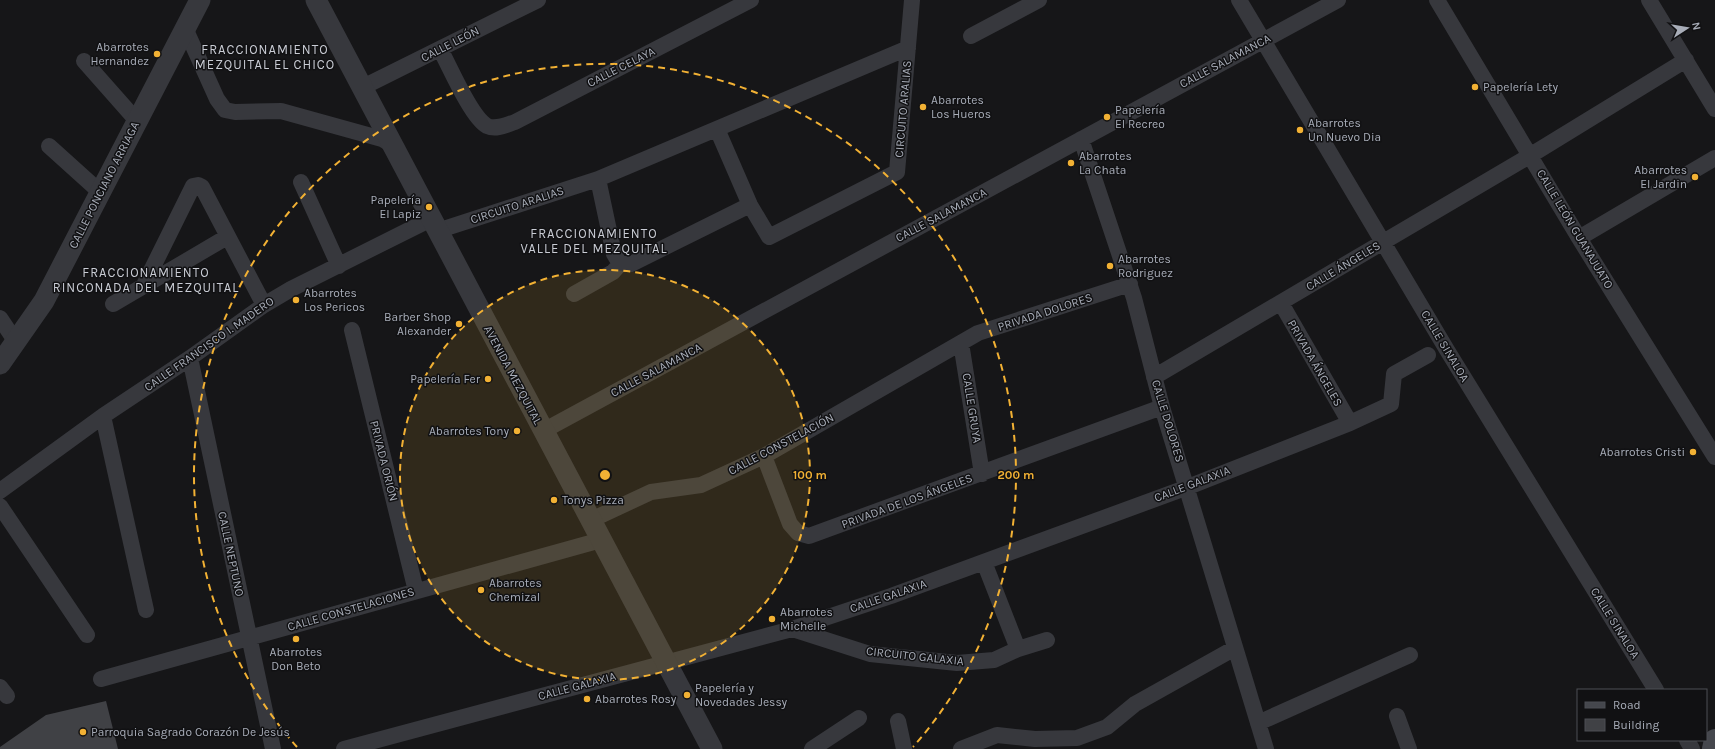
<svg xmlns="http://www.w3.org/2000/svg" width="1715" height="749" font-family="Karla,sans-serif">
	<rect width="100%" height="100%" fill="#161618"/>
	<!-- building -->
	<path fill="#404145" d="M106,701l12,48h-118v-2l46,-32z"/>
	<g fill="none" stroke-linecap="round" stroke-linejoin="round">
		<!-- minor -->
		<path stroke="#37383d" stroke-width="16" d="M1239,0l208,350 209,340
			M1437,0l142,238 136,219
			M1649,0l66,109
			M185,28l32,71 8,11 10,2 46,-1 101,28 10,6
			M971,36l68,-36
			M440,49c10,18 31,68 47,77 9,4 19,-1 28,-4l236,-122
			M84,61l53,60
			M361,88l177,-88
			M717,129l33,76 19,32 128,-65 15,-172
			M1081,139l53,159 28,109 104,342
			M49,146l51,46
			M598,179l16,75 6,10
			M301,182l38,84
			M437,231l161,-52 310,-131
			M1579,238l136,-80
			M620,264h11l119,-59
			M144,285l49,-99 5,-1 4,2 62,118
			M574,294l39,-22 7,-8
			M1281,303l69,120
			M113,304l114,-67
			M0,318l16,24
			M352,330l64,261
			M961,343l21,131
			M190,358l83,391
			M1154,377l377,-222 155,-95
			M103,416l43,194
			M543,431l795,-431
			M764,456l26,68 8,9 11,3 353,-129
			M0,491l103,-75 87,-58 74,-53 27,-16 140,-70
			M0,506l87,129
			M591,520l60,-28 50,-7 63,-29 214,-123 152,-49
			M984,562l34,87
			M792,629l78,25 87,9 37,-3 24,-11 29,-9
			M101,679l500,-139
			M0,687l7,9
			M1397,716l12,33
			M898,721l6,28
			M1258,723l152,-68
			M1687,740l5,9
			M344,749l448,-120 99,-33 297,-109 162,-64 41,-19 3,-30 34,-19
			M812,749l47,-31
			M961,749l36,-14 38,4 42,-1 30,-11 28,-23 100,-56"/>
		<!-- tertiary -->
		<path stroke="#37383d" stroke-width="21" d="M316,0l396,749
			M0,364l44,-63 156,-301"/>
		<!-- secondary -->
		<path stroke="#45474d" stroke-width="22" d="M1713,749l2,-9"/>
	</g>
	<!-- distance rings -->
	<circle cx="605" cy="475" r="205" fill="#f2b134" fill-opacity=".12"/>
	<g fill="none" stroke="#f2b134" stroke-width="2" stroke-dasharray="7 5">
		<circle cx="605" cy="475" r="205"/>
		<path d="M297 747A411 411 0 1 1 913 747"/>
	</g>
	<!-- markers -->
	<g fill="#f2b134" stroke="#111113" stroke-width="1.5">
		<circle cx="157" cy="54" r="4"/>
		<circle cx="1475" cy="87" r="4"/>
		<circle cx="923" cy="107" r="4"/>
		<circle cx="1107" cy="117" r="4"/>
		<circle cx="1300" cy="130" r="4"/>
		<circle cx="1071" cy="163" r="4"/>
		<circle cx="1695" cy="177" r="4"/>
		<circle cx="429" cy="207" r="4"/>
		<circle cx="1110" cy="266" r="4"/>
		<circle cx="296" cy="300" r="4"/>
		<circle cx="459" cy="324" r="4"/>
		<circle cx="488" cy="379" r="4"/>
		<circle cx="517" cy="431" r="4"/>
		<circle cx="1693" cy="452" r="4"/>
		<circle cx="554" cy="500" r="4"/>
		<circle cx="481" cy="590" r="4"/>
		<circle cx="772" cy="619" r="4"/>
		<circle cx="296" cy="639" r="4"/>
		<circle cx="687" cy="695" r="4"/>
		<circle cx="587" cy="699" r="4"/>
		<circle cx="83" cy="732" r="4"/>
	</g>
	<g text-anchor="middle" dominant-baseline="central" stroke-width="3" stroke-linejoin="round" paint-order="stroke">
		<!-- street labels -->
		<g font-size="12" fill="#a8adb8" stroke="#111113">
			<text transform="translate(450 44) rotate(-27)">CALLE LEÓN</text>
			<text transform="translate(1225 61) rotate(-28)">CALLE SALAMANCA</text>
			<text transform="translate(621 67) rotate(-27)">CALLE CELAYA</text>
			<text transform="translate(903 109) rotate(-85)">CIRCUITO ARALIAS</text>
			<text transform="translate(104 185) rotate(-63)">CALLE PONCIANO ARRIAGA</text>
			<text transform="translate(517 205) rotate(-18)">CIRCUITO ARALIAS</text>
			<text transform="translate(941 215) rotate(-28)">CALLE SALAMANCA</text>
			<text transform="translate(1575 229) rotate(59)">CALLE LEÓN GUANAJUATO</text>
			<text transform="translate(1343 266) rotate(-31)">CALLE ÁNGELES</text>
			<text transform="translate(1045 312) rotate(-18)">PRIVADA DOLORES</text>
			<text transform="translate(209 344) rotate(-35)">CALLE FRANCISCO I. MADERO</text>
			<text transform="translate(1445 346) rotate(59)">CALLE SINALOA</text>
			<text transform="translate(1315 363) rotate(60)">PRIVADA ÁNGELES</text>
			<text transform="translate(656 370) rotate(-28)">CALLE SALAMANCA</text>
			<text transform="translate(513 375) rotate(62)">AVENIDA MEZQUITAL</text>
			<text transform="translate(972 408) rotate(81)">CALLE GRUYA</text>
			<text transform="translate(1168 421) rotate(73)">CALLE DOLORES</text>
			<text transform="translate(781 444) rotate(-28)">CALLE CONSTELACIÓN</text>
			<text transform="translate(384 461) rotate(76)">PRIVADA ORIÓN</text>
			<text transform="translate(1192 484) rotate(-21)">CALLE GALAXIA</text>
			<text transform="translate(907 501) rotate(-20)">PRIVADA DE LOS ÁNGELES</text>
			<text transform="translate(231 554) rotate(78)">CALLE NEPTUNO</text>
			<text transform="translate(888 596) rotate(-19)">CALLE GALAXIA</text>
			<text transform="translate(351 609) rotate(-16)">CALLE CONSTELACIONES</text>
			<text transform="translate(1615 623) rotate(58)">CALLE SINALOA</text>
			<text transform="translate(915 656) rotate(6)">CIRCUITO GALAXIA</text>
			<text transform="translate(577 686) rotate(-15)">CALLE GALAXIA</text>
		</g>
		<!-- poi labels -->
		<g font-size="12" fill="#a8adb8" stroke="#111113" text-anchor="start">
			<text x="149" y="47" text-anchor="end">Abarrotes<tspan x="149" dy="14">Hernandez</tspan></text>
			<text x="1483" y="87">Papelería Lety</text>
			<text x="931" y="100">Abarrotes<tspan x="931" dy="14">Los Hueros</tspan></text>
			<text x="1115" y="110">Papelería<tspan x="1115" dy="14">El Recreo</tspan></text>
			<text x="1308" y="123">Abarrotes<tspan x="1308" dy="14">Un Nuevo Dia</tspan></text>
			<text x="1079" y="156">Abarrotes<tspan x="1079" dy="14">La Chata</tspan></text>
			<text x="1687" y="170" text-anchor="end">Abarrotes<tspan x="1687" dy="14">El Jardin</tspan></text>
			<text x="421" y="200" text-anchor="end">Papelería<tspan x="421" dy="14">El Lapiz</tspan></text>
			<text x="1118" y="259">Abarrotes<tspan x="1118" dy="14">Rodriguez</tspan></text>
			<text x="304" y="293">Abarrotes<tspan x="304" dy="14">Los Pericos</tspan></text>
			<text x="451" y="317" text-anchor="end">Barber Shop<tspan x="451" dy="14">Alexander</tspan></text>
			<text x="480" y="379" text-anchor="end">Papelería Fer</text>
			<text x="509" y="431" text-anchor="end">Abarrotes Tony</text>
			<text x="1685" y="452" text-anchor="end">Abarrotes Cristi</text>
			<text x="562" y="500">Tonys Pizza</text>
			<text x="489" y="583">Abarrotes<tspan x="489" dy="14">Chemizal</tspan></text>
			<text x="780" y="612">Abarrotes<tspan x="780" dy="14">Michelle</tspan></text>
			<text x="296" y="652" text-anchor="middle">Abarrotes<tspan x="296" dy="14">Don Beto</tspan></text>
			<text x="695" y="688">Papelería y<tspan x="695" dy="14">Novedades Jessy</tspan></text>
			<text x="595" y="699">Abarrotes Rosy</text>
			<text x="91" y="732">Parroquia Sagrado Corazón De Jesús</text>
		</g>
		<!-- neighbourhood labels -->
		<g font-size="13" letter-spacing="1" fill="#c9ccd4" stroke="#111113">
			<text x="265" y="49">FRACCIONAMIENTO<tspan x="265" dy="15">MEZQUITAL EL CHICO</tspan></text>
			<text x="594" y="233">FRACCIONAMIENTO<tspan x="594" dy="15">VALLE DEL MEZQUITAL</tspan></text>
			<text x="146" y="272">FRACCIONAMIENTO<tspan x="146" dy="15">RINCONADA DEL MEZQUITAL</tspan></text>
		</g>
	</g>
	<circle cx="605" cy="475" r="6" fill="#f2b134" stroke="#111113" stroke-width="2"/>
	<g font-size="12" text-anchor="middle" font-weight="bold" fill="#f2b134" stroke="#111113" stroke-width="3" stroke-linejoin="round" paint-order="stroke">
		<text x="810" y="479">100 m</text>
		<text x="1016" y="479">200 m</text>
	</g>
	<!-- legend -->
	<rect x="1577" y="689" width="130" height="52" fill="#111113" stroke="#4d4f55"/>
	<rect x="1585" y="702" width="20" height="6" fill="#45474d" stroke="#4d4f55"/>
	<text x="1613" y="709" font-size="12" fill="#a8adb8">Road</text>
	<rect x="1585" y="719" width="20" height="12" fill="#404145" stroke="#4d4f55"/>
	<text x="1613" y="729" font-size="12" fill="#a8adb8">Building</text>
	<!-- north arrow -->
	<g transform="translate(1687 28) rotate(78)" stroke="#111113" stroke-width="3" paint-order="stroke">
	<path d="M0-3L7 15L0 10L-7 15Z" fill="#a8adb8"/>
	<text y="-6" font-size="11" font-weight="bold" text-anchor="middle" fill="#a8adb8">N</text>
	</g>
</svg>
